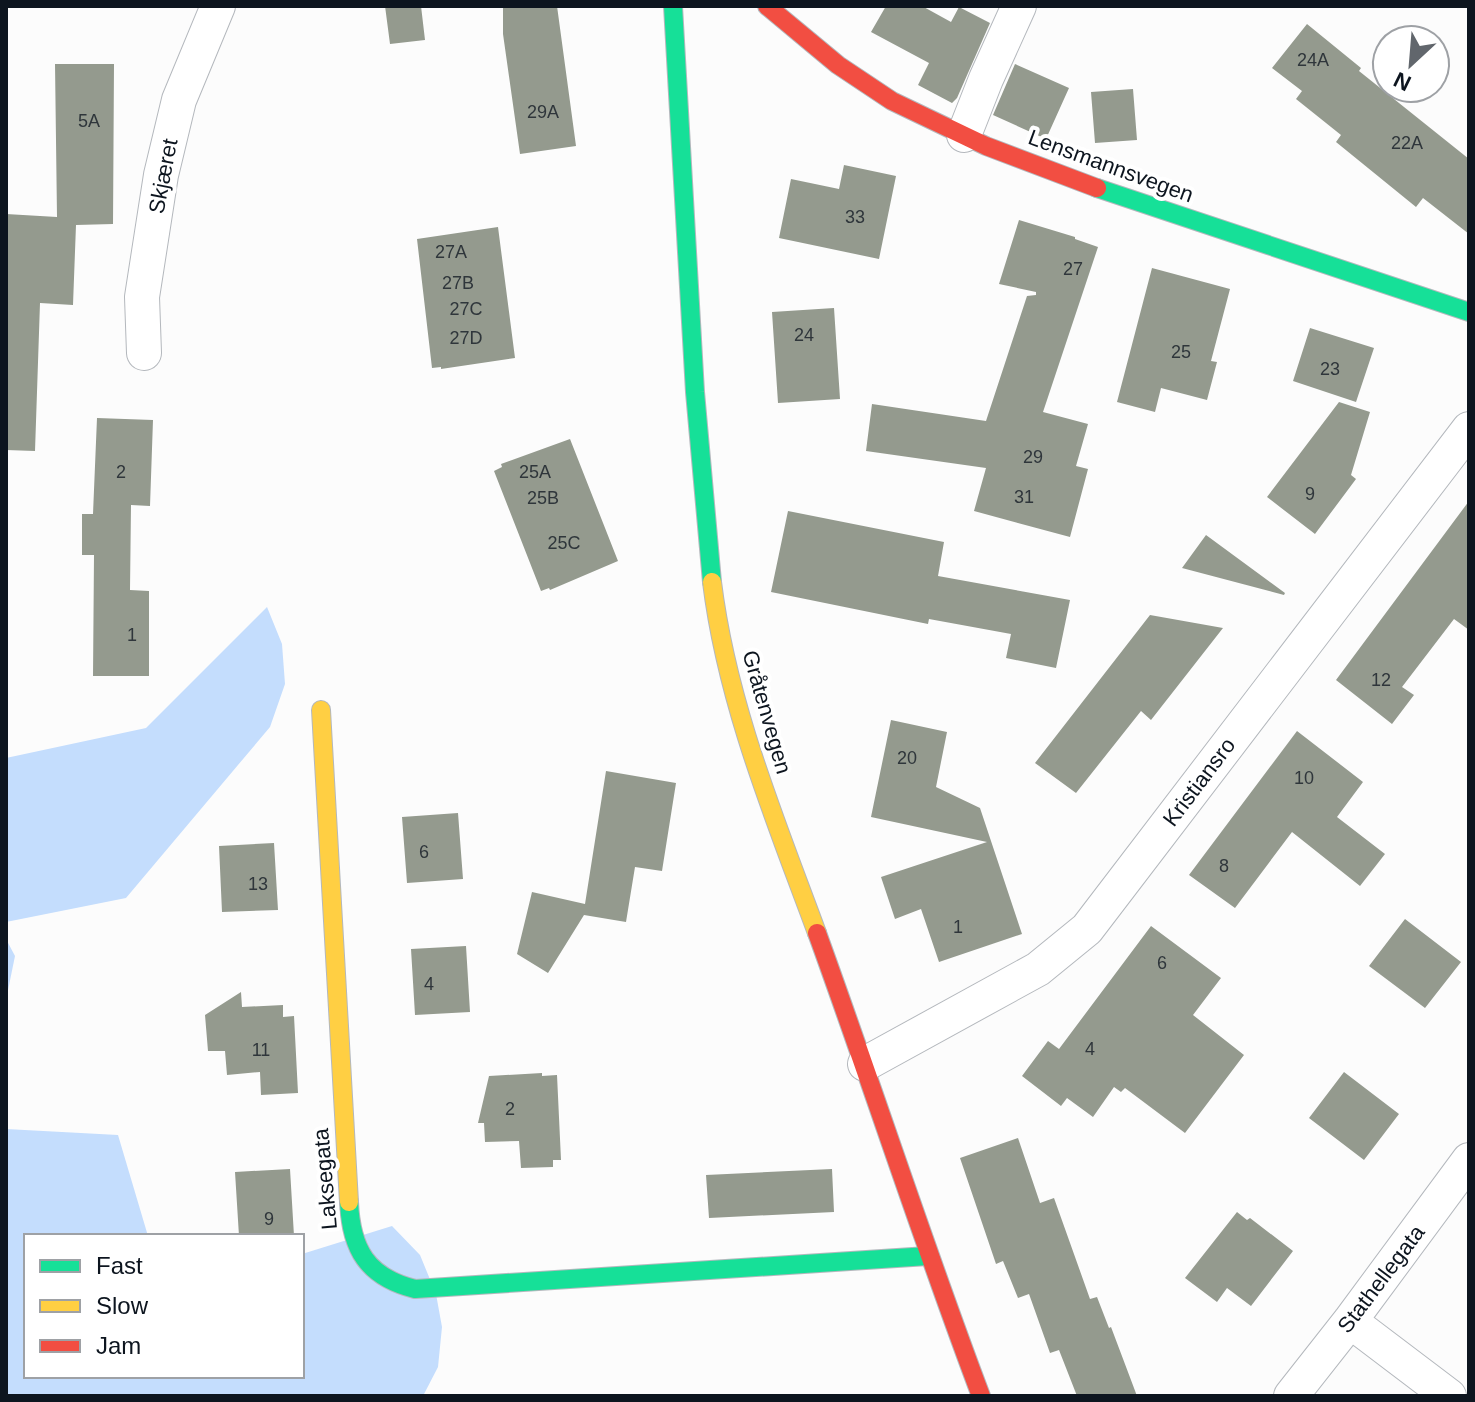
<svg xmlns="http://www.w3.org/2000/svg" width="1475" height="1402" font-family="Helvetica,sans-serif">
	<rect width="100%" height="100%" fill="#fcfcfc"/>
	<!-- forest -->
	<path fill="#c4ddfd" d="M267,607l15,37 3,40 -15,43 -144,171 -120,24v-164l140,-30z
		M6,939l9,17 -9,44z
		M6,1129l112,6 30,101h-122v140h276v-122l90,-28 28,29 16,39 6,33 -4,40 -15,29h-417z"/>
	<!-- building -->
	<path fill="#949a8e" d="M385,6h36l4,34 -35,4z
		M503,6h54l19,140 -56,8 -17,-120z
		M886,6h36l29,16 8,-15 31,16 -33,75 -5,5 -34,-18 11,-22 -58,-31z
		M1307,24l54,44 -2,3 110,88v75l-46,-36 -7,9 -80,-65 5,-7 -45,-36 6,-8 -30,-23z
		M55,64h59l-1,160 -37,1 -3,80 -33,-2 -5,148 -29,-1v-236l51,3z
		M1015,64l54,24 -23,51 -53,-24z
		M1133,89l4,51 -42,3 -4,-51z
		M844,165l52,11 -17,83 -100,-21 12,-59 48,10z
		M1019,220l56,17v2l23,8 -55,165 45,12 -12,42 12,3 -18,68 -96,-26 12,-43 -120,-17 6,-47 114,17 41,-125 9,-1v-3l-37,-8z
		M498,227l17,131 -74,11v-2l-9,1 -15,-129z
		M1152,268l78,21 -19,72 6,1 -10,38 -46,-12 -6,24 -38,-10z
		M834,308l6,91 -62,4 -6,-91z
		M1310,328l64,20 -18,54 -63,-21z
		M1339,402l31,10 -19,63 5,4 -41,55 -48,-37z
		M97,418l56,2 -3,86 -19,-1 -1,85 19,1v85h-56l1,-121h-12v-41h11z
		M570,439l48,122 -68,29 -1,-2 -8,3 -47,-120 8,-4 -1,-3z
		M1469,501v129l-15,-11 -52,68 12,8 -22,29 -56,-44z
		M788,511l156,31 -6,34 132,24 -14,68 -50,-10 5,-24 -82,-15 -1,5 -157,-32z
		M1206,535l79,58 -1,2 -102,-27z
		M1150,615l73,13 -72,92 -10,-9 -65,82 -41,-30z
		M891,720l56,12 -11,55 44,21 42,126 -83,28 -18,-53 -26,10 -14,-42 106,-35 -116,-25z
		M1297,731l66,51 -26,35 48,37 -25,32 -68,-54 -57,76 -46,-33z
		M606,771l70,12 -14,88 -27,-4 -9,55 -42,-7 -36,58 -31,-19 15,-62 53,12z
		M458,813l5,66 -56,4 -5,-66z
		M274,843l4,67 -56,2 -3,-66z
		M1405,919l56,43 -36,46 -56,-42z
		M1151,926l70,52 -28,37 51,40 -59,78 -60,-45 -4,4 -7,-5 -21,30 -26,-19 -6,8 -39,-30 26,-35 11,8z
		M466,946l4,66 -55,3 -4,-66z
		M241,992l1,15 41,-2v12l11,-1 4,77 -37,2 -1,-23 -33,3 -2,-24h-17l-3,-36z
		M1344,1072l55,42 -35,46 -55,-42z
		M542,1073v3l15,-1 4,85h-8v7l-32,1 -2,-27 -34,1 -1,-19h-6l11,-47z
		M1018,1138l22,65 14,-5 36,101 7,-2 12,31 2,-1 26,69h-60l-18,-46 -9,3 -21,-59 -11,4 -15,-37 -7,3 -36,-106z
		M290,1169l4,67h-55l-4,-64z
		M832,1169l2,43 -125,6 -3,-43z
		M1237,1212l10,8 3,-2 43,33 -42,55 -24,-18 -10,14 -32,-24z"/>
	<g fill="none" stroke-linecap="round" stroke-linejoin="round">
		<defs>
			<path id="street" d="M964,135l22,-56 33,-73
				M144,353l-2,-56 19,-122 18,-75 39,-94
				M865,1064l173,-95 49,-40 382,-500
				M1350,1321l99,75
				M1291,1396l59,-75 119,-161"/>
			<path id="fast" d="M673,6l22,386 17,190
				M1097,188l372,124
				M349,1202c2,47 18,75 66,87l513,-33"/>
			<path id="slow" d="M712,582c15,122 63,237 105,351
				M321,710l28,492"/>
			<path id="jam" d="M767,6l71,59 54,36 94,45 111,42
				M817,933c56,154 106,310 164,463"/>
		</defs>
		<!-- street casing -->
		<use href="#street" stroke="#b4b8bd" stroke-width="36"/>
		<!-- fast casing -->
		<use href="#fast" stroke="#b4b8bd" stroke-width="20"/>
		<!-- slow casing -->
		<use href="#slow" stroke="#b4b8bd" stroke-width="20"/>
		<!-- jam casing -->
		<use href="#jam" stroke="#b4b8bd" stroke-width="20"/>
		<!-- street -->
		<use href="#street" stroke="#fff" stroke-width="34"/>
		<!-- fast -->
		<use href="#fast" stroke="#16e098" stroke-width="18"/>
		<!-- slow -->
		<use href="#slow" stroke="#ffcf43" stroke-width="18"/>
		<!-- jam -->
		<use href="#jam" stroke="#f24e42" stroke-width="18"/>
	</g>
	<g text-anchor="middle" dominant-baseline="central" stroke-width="8" stroke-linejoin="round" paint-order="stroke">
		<!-- number labels -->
		<g font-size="18" fill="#2f363b">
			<text x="1313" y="60">24A</text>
			<text x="543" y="112">29A</text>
			<text x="89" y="121">5A</text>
			<text x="1407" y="143">22A</text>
			<text x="855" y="217">33</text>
			<text x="451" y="252">27A</text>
			<text x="1073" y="269">27</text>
			<text x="458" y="283">27B</text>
			<text x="466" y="309">27C</text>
			<text x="804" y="335">24</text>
			<text x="466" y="338">27D</text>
			<text x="1181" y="352">25</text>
			<text x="1330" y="369">23</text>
			<text x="1033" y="457">29</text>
			<text x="121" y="472">2</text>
			<text x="535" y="472">25A</text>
			<text x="1310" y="494">9</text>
			<text x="1024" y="497">31</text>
			<text x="543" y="498">25B</text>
			<text x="564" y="543">25C</text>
			<text x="132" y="635">1</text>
			<text x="1381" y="680">12</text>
			<text x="907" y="758">20</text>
			<text x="1304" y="778">10</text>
			<text x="424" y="852">6</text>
			<text x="1224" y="866">8</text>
			<text x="258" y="884">13</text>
			<text x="958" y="927">1</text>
			<text x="1162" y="963">6</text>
			<text x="429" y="984">4</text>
			<text x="1090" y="1049">4</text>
			<text x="261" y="1050">11</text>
			<text x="510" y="1109">2</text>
			<text x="269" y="1219">9</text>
		</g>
		<!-- street labels -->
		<g font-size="22" fill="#0d151f" stroke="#fff">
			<text transform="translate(1111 166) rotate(20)">Lensmannsvegen</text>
			<text transform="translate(163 176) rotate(-79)">Skjæret</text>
			<text transform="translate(767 712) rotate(74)">Gråtenvegen</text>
			<text transform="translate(1199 782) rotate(-53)">Kristiansro</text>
			<text transform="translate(325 1179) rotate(-95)">Laksegata</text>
			<text transform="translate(1381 1279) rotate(-53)">Stathellegata</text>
		</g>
	</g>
	<!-- border -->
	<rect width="1475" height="1402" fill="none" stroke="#0d151f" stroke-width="16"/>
	<!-- legend -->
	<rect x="24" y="1234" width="280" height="144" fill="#ffffff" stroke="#9ea1a5" stroke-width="2"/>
	<rect x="40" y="1260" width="40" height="12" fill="#16e098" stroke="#9ea1a5" stroke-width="2"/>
	<text x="96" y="1274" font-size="24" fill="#0d151f">Fast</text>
	<rect x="40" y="1300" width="40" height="12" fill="#ffcf43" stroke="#9ea1a5" stroke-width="2"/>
	<text x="96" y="1314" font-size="24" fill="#0d151f">Slow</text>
	<rect x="40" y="1340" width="40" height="12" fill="#f24e42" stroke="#9ea1a5" stroke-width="2"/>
	<text x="96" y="1354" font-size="24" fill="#0d151f">Jam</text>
	<!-- north arrow -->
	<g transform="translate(1411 64) rotate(206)"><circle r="38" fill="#ffffff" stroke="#9ea1a5" stroke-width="2"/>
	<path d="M0-6L14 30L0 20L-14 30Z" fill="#61666c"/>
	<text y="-12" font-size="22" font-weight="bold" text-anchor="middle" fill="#0d151f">N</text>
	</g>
</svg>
